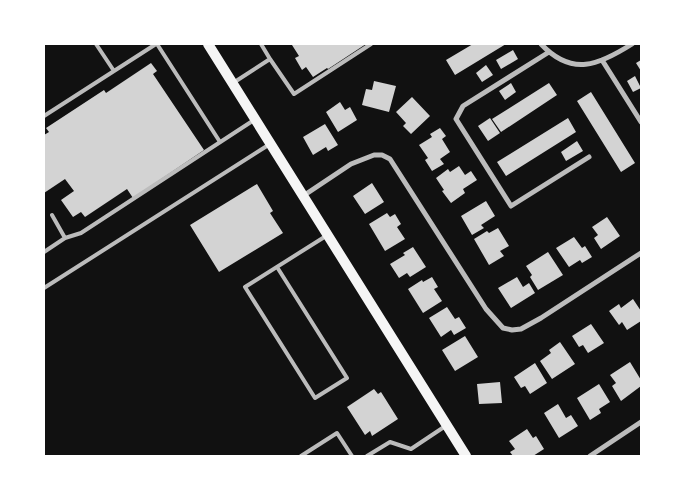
<svg xmlns="http://www.w3.org/2000/svg" width="685" height="500" font-family="'Source Sans 3',sans-serif">
	<rect width="100%" height="100%" fill="#111"/>
	<!-- building -->
	<path fill="#d3d3d3" d="M294,44h72l-38,25 -1,-1 -14,9 -7,-10 -4,3 -7,-12 4,-2 -7,-11z
		M473,44h33l-51,31 -9,-15z
		M513,50l5,9 -17,10 -5,-9z
		M641,60v11l-5,-8z
		M151,63l6,8 -4,3 51,76 -71,48 -6,-9 -42,28 -4,-5 -8,5 -12,-17 13,-9 -9,-12 -21,14v-58l5,-3 -3,-4 58,-38 2,3z
		M486,65l7,10 -11,7 -6,-9z
		M635,76l6,12 -8,4 -6,-11z
		M374,81l22,5 -7,26 -27,-7 4,-16 6,1z
		M511,83l5,9 -11,8 -6,-9z
		M549,83l8,12 -56,37 -9,-13z
		M591,92l44,71 -14,9 -44,-71z
		M412,97l18,19 -19,18 -8,-8 3,-3 -10,-11z
		M340,102l5,8 5,-3 7,13 -19,12 -12,-20z
		M490,118l10,15 -12,8 -10,-15z
		M568,118l8,14 -70,44 -9,-14z
		M325,124l13,21 -10,6 -2,-4 -13,8 -10,-18z
		M440,128l6,8 -4,3 8,13 -10,7 4,5 -12,7 -7,-11 3,-2 -9,-13 13,-8 -2,-3z
		M577,141l6,10 -17,10 -5,-9z
		M459,166l6,9 6,-4 6,9 -14,9 2,4 -14,10 -9,-12 2,-1 -8,-12 12,-9 2,3z
		M372,183l12,19 -19,12 -12,-18z
		M257,184l16,27 -3,2 13,20 -64,39 -29,-47z
		M486,201l9,15 -14,9 3,3 -12,7 -11,-19z
		M387,213l3,4 5,-3 6,10 -4,3 8,12 -20,12 -16,-27z
		M607,217l13,19 -19,13 -7,-11 4,-3 -6,-8z
		M498,228l11,18 -9,5 4,5 -15,9 -15,-26 13,-8 2,2z
		M574,237l8,11 3,-2 7,11 -10,6 -2,-3 -11,7 -13,-19z
		M413,247l13,20 -16,10 -3,-4 -8,5 -9,-14 15,-9 -2,-2z
		M548,252l15,23 -25,15 -8,-13 2,-2 -6,-9z
		M432,277l6,10 -4,2 8,12 -19,12 -15,-24 14,-9 1,2z
		M517,277l6,10 6,-4 6,10 -24,15 -13,-20z
		M633,299l8,12v10l-14,9 -5,-8 -3,3 -10,-14 10,-7 2,4z
		M447,307l8,12 4,-2 7,11 -12,7 -3,-5 -10,7 -12,-19z
		M591,324l13,19 -16,10 -5,-8 -4,2 -7,-11z
		M465,336l13,21 -23,14 -13,-21z
		M560,342l15,22 -23,15 -12,-18 11,-8 -2,-3z
		M630,362l11,18v6l-20,15 -9,-15 4,-3 -6,-8z
		M535,363l12,20 -17,11 -5,-8 -4,2 -7,-11z
		M500,382l2,21 -23,1 -2,-20z
		M599,384l11,18 -11,7 2,4 -11,7 -13,-22z
		M374,389l4,5 3,-2 17,27 -26,17 -2,-5 -5,4 -18,-28z
		M558,404l8,14 5,-3 7,11 -19,12 -15,-25z
		M527,429l6,9 3,-2 8,13 -11,7h-20l-3,-4 5,-3 -6,-8z"/>
	<g fill="none" stroke-linecap="round" stroke-linejoin="round">
		<!-- service -->
		<path stroke="#bcbcbc" stroke-width="4" d="M96,44l18,27
			M157,44l63,98
			M270,59l24,35 77,-50
			M233,83l37,-24 -9,-15
			M44,116l112,-72
			M65,238l16,-5 173,-113
			M44,252l21,-14 -13,-23
			M277,267l70,111 -32,20 -70,-111 81,-51
			M44,288l226,-144
			M301,456l36,-23 15,23
			M367,456l23,-14 21,7 36,-24"/>
		<!-- minor -->
		<path stroke="#bcbcbc" stroke-width="5" d="M541,44c31,33 58,21 91,0
			M549,52l-86,54 -7,13 55,87 78,-49
			M602,60l39,62
			M303,196l48,-32 23,-9h8l8,4 96,150 17,19 9,2 9,-1 20,-11 100,-65
			M590,456l51,-34"/>
		<!-- secondary -->
		<path stroke="#f5f5f5" stroke-width="10" d="M208,44l258,412"/>
	</g>
	<!-- border -->
	<rect width="685" height="500" fill="none" stroke="#ffffff" stroke-width="90"/>
</svg>
